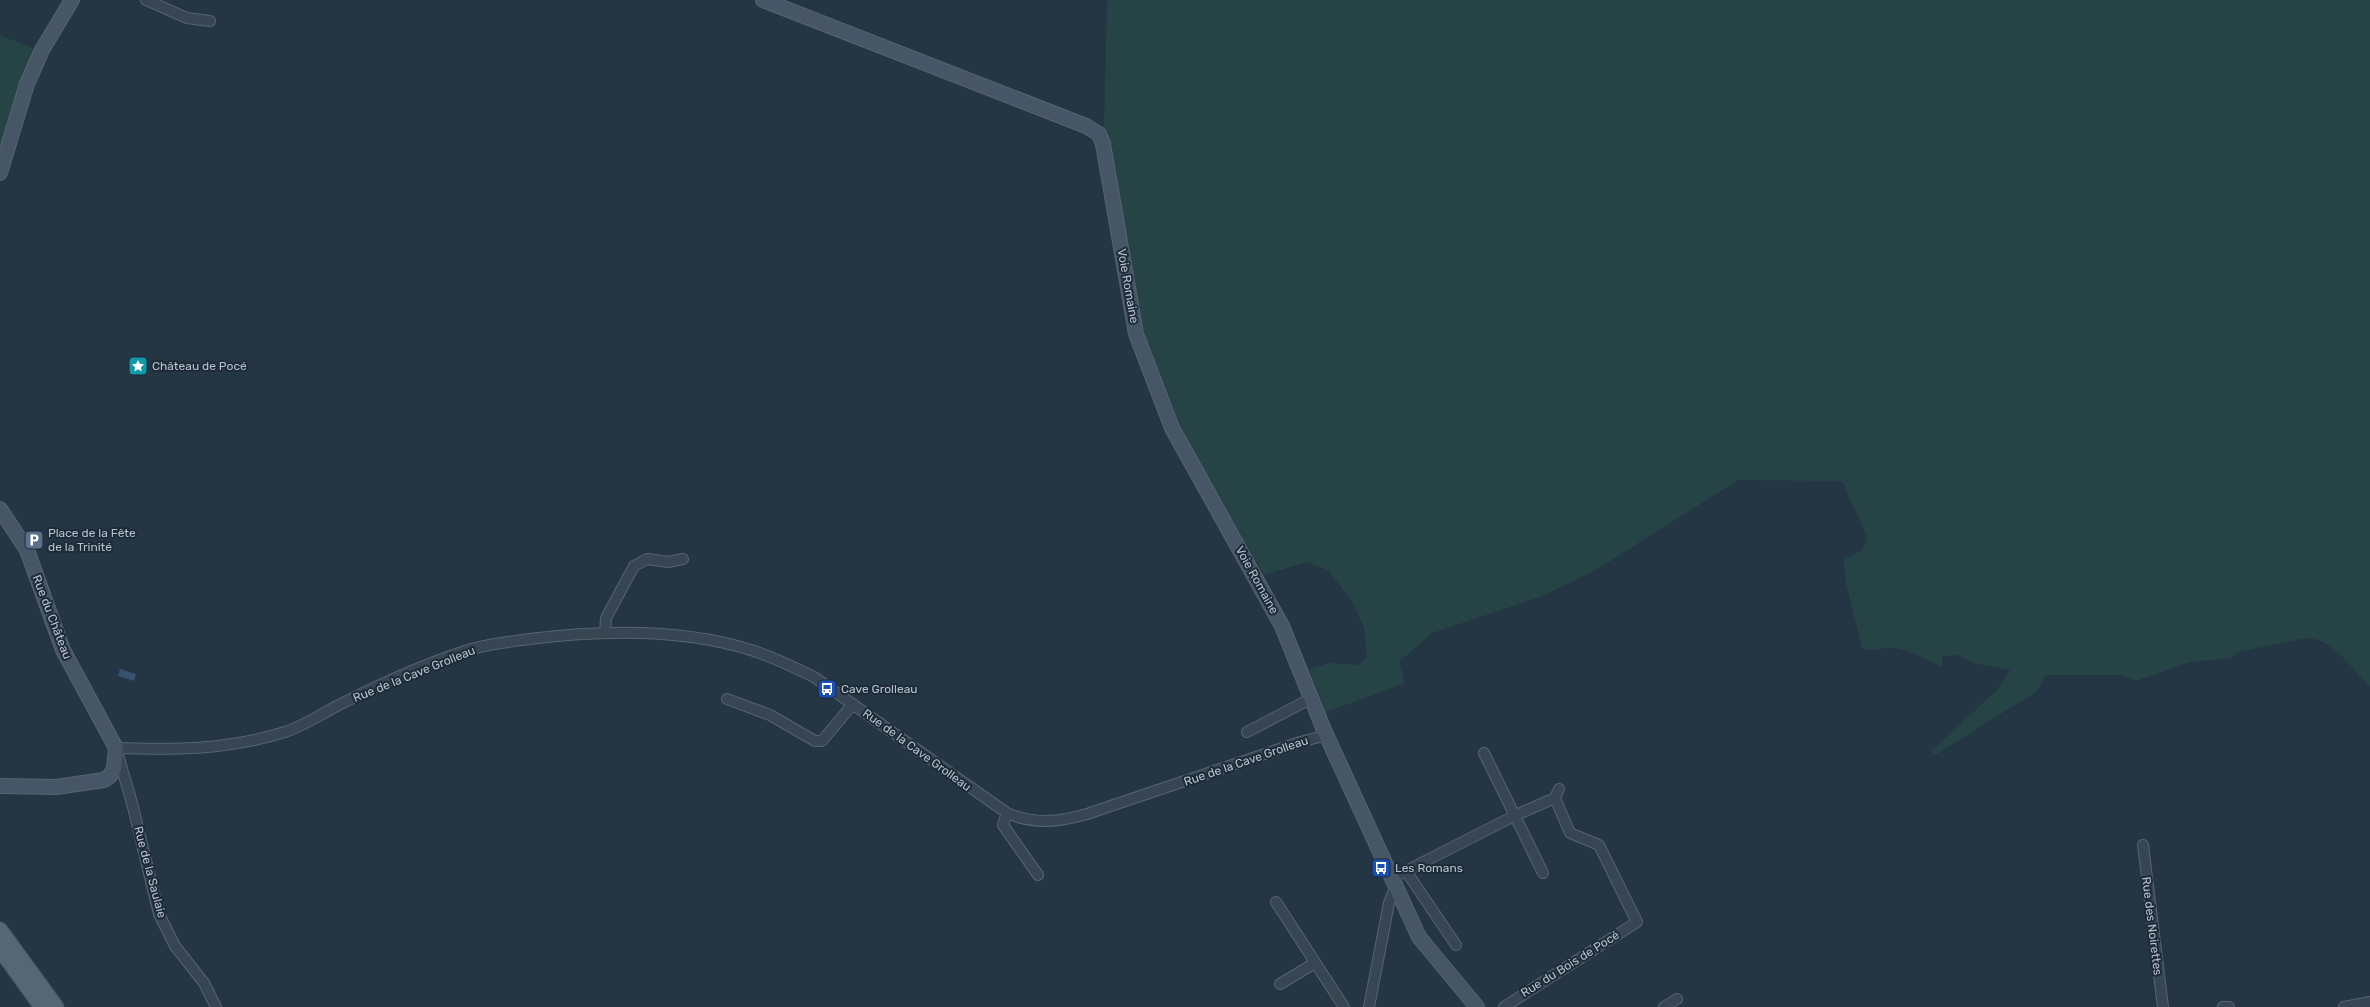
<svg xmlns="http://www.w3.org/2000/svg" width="2370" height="1007" font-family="Rubik,sans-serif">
	<rect width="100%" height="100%" fill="#243544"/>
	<!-- green -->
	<path fill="#264445" d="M1107,0h1263v687c-17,-17 -38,-49 -63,-49l-70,14 -6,6 -41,4 -54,19 -17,-6h-74l-8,16 -102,64 -4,-4 66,-61 13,-20 -35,-7 -18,-8 -14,1 -2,11c-14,-7 -31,-17 -48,-19 -11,-1 -20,5 -31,0l-16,-65 -3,-23c12,-5 22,-9 24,-23l-25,-56 -104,-1 -142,90 -56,27 -108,36 -33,29 6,21 -79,29 -17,-43 20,-6 29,2 9,-8 -3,-29 -11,-25 -25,-33 -21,-8 -43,13 -77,-135 -27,-55 -25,-82 -31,-176z
		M0,35l35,14 -35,105z"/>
	<!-- water -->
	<path fill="#36526c" d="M120,669l16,5 -2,7 -16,-5z"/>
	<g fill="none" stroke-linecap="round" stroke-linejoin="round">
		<defs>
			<path id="street" d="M146,0l41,18 23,3
				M605,633l1,-15 28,-52 13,-7 21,3 15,-3
				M727,699l43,16 45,26h7l31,-37
				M1247,732l65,-34
				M1484,753l59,120
				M1007,813l-4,12 35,50
				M2143,845l20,162
				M1406,871l50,74
				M1394,877l122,-62 39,-17
				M1276,902l68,105
				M1280,984l35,-21
				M216,1007l-12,-24 -29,-37 -16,-32 -27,-111 -16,-55c60,2 111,2 169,-16 22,-7 42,-22 62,-31 38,-19 78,-37 118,-50 21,-7 43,-9 65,-12 72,-9 151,-11 221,11 22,7 43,17 63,27l193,136c28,12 52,9 80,1l213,-72 27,-7
				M1369,1007l20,-104 4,-10 6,-4
				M1504,1007l133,-85 -38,-77 -29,-12 -15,-35 4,-9
				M1664,1007l13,-8
				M2223,1007h6
				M2344,1007l26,-5"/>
			<path id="secondary" d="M763,0l323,126 13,8 4,10 33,190 36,94 110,198 42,104 95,207 58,70
				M0,173l27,-89 15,-34 30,-50
				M0,509l27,41 36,100 53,98 -2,21 -4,7 -6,4 -48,7 -56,-1"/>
			<path id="primary" d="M0,930l56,77
				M0,949l42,58"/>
		</defs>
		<!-- street casing -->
		<use href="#street" stroke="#576470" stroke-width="12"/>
		<!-- secondary casing -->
		<use href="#secondary" stroke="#576470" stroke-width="16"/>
		<!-- primary casing -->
		<use href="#primary" stroke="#45525f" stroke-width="17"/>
		<!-- street -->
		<use href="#street" stroke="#384653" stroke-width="10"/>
		<!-- secondary -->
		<use href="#secondary" stroke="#465666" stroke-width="14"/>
		<!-- primary -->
		<use href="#primary" stroke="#566673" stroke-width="15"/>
	</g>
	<!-- icons -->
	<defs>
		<symbol id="sight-square" viewBox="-11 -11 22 22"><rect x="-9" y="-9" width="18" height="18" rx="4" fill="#0f9aa8" stroke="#1d2b38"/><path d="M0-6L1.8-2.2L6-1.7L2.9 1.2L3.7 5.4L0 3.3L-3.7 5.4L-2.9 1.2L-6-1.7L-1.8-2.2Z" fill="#fff"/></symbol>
		<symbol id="parking-square" viewBox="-11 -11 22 22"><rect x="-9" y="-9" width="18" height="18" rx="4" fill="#5c6f8a" stroke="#1d2b38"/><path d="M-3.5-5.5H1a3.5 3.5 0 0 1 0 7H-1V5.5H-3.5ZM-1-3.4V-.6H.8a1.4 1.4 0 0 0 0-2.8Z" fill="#fff"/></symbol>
		<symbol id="bus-square" viewBox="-11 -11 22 22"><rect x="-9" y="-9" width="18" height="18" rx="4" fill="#1a4fb4" stroke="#1d2b38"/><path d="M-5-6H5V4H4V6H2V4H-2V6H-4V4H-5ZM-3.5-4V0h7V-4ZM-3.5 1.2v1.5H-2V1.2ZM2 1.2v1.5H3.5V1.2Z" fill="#fff"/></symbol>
	</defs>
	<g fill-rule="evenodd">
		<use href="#sight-square" x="127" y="355" width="22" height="22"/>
		<use href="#parking-square" x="23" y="529" width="22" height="22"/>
		<use href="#bus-square" x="816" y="678" width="22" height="22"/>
		<use href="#bus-square" x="1370" y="857" width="22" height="22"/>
	</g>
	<g text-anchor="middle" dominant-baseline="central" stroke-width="4" stroke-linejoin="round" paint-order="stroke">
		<!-- street labels -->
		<g font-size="12" fill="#b6c1cd" stroke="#1d2b38">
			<text transform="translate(1128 286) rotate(80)">Voie Romaine</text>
			<text transform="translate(1257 580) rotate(61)">Voie Romaine</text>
			<text transform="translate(52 617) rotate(69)">Rue du Château</text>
			<text transform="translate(414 674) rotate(-22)">Rue de la Cave Grolleau</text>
			<text transform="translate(917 750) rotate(36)">Rue de la Cave Grolleau</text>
			<text transform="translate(1246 761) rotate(-19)">Rue de la Cave Grolleau</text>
			<text transform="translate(150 872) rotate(75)">Rue de la Saulaie</text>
			<text transform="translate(2152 926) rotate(83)">Rue des Noirettes</text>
			<text transform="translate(1570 964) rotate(-32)">Rue du Bois de Pocé</text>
		</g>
		<!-- poi labels -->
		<g font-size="12" fill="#b6c1cd" stroke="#1d2b38" text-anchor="start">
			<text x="152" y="366">Château de Pocé</text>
			<text x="48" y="533">Place de la Fête<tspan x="48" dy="14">de la Trinité</tspan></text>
			<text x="841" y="689">Cave Grolleau</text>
			<text x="1395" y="868">Les Romans</text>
		</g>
	</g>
</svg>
